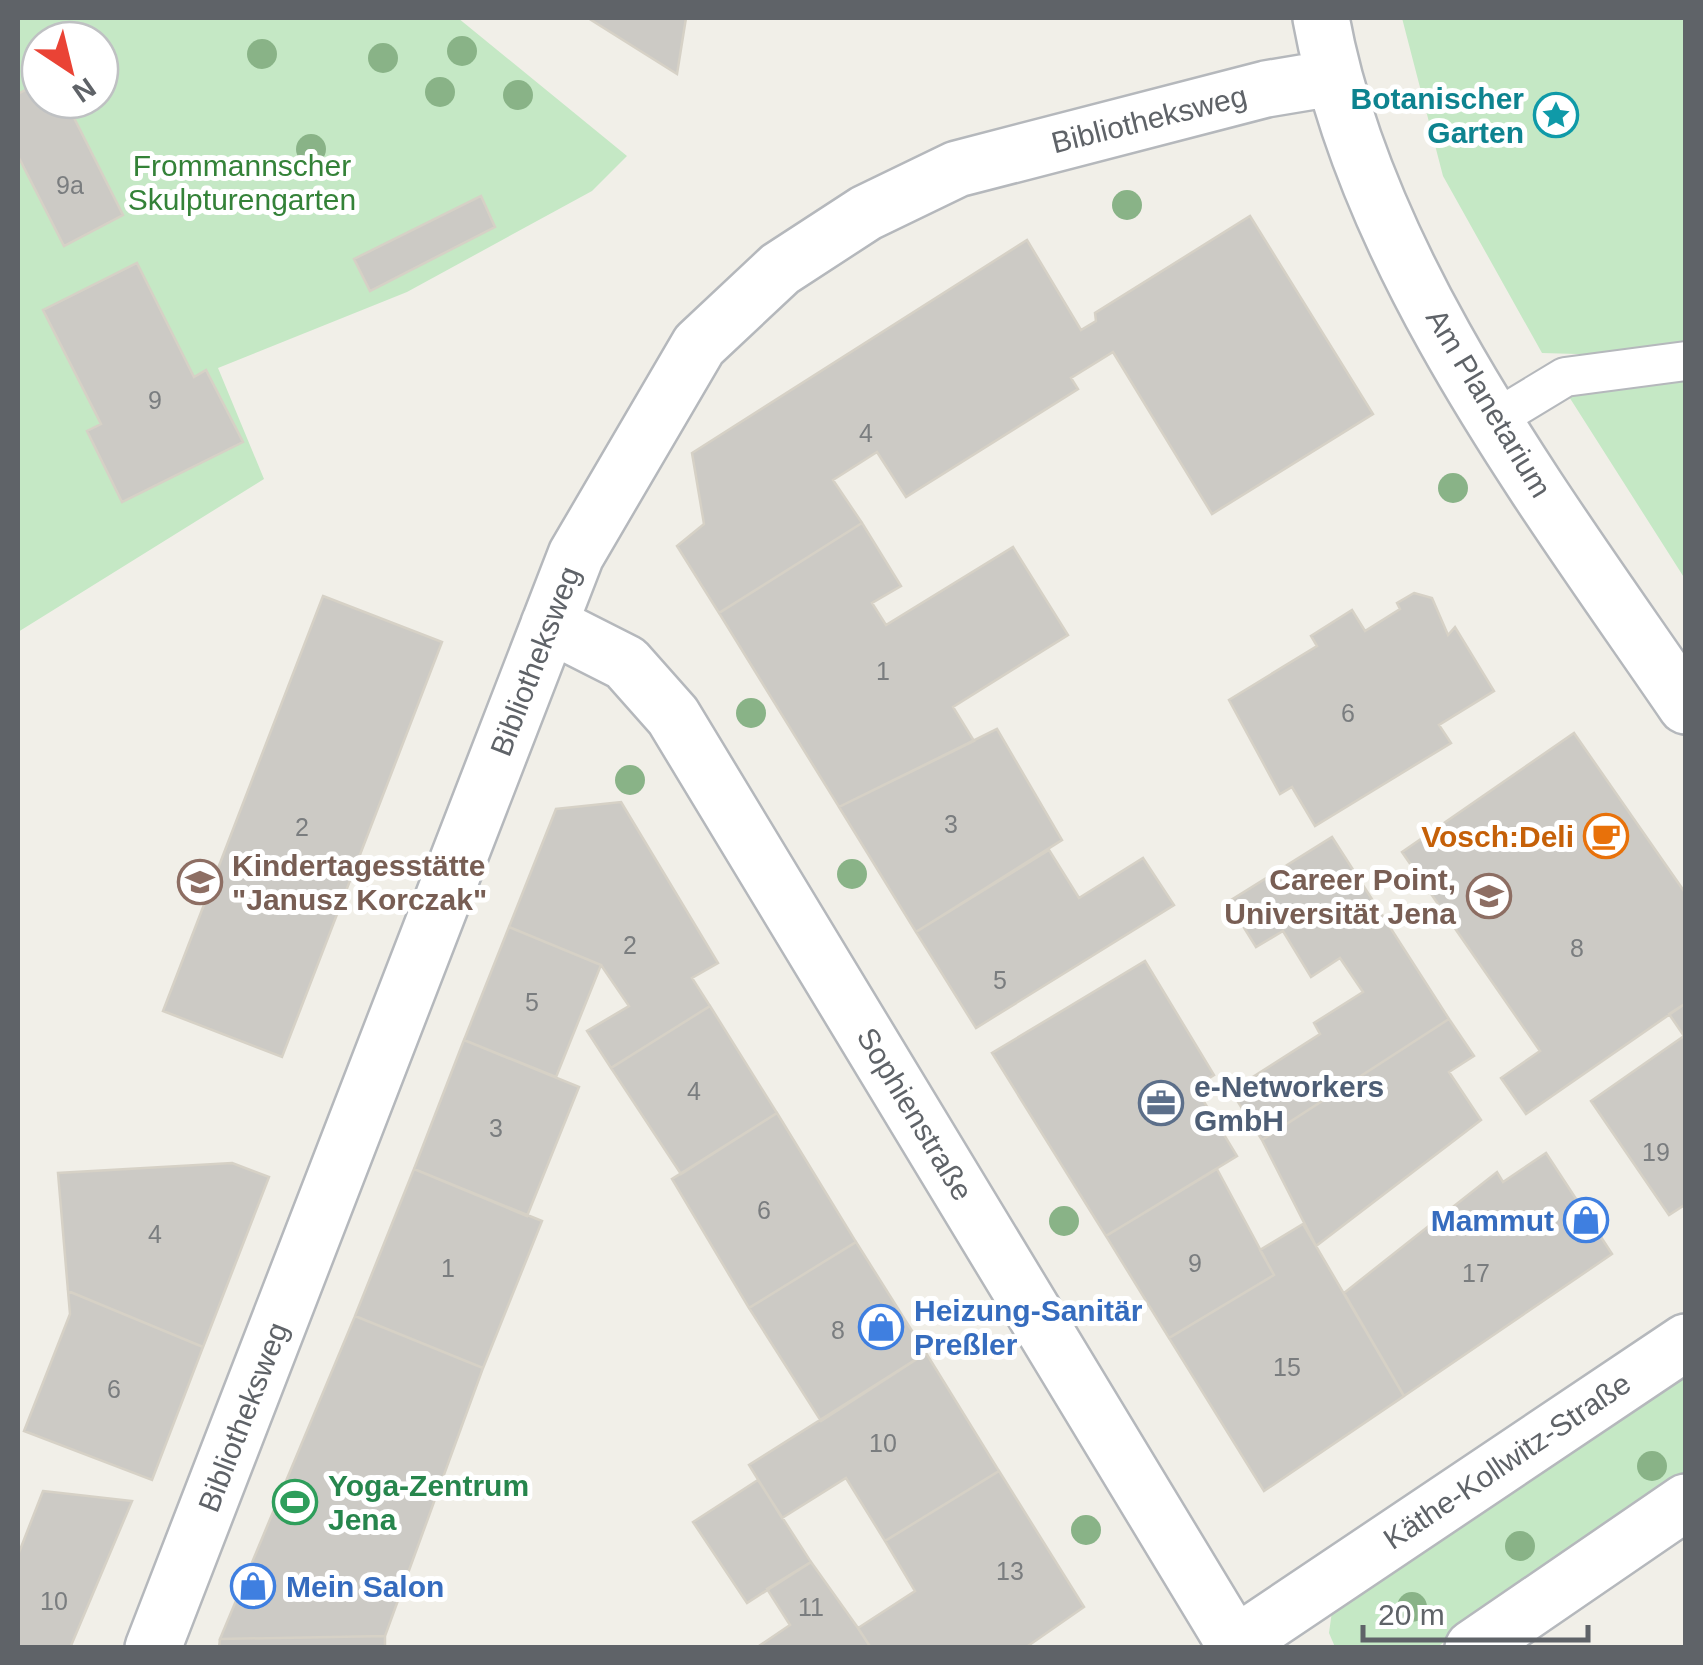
<svg xmlns="http://www.w3.org/2000/svg" width="1703" height="1665" font-family="Helvetica,sans-serif">
	<rect width="100%" height="100%" fill="#f1efe8"/>
	<!-- green -->
	<path fill="#c5e8c5" fill-rule="evenodd" d="M18,18h440l169,138 -35,35 -185,101 -189,76 46,111 -246,153zM40,40h60v60h-60z
		M1402,18h283v330l-74,7 -69,-2 -99,-177z
		M1685,379v200l-119,-187z
		M1685,1369v108l-248,170h-102l-6,-14 3,-22z"/>
	<!-- building -->
	<path fill="#cccac5" stroke="#d6d1c6" stroke-width="2.5" d="M588,18h98l-9,56z
		M40,82v18h25l58,115 -59,31 -46,-90v-62z
		M481,196l14,31 -125,64 -16,-32z
		M1250,216l123,198 -161,100 -99,-162 -42,26 7,11 -172,108 -29,-45 -44,28 29,43 -143,90 -42,-67 27,-22 -12,-71 335,-213 54,90 15,-9 -1,-8z
		M137,263l57,114 12,-7 37,72 -121,60 -35,-71 14,-7 -58,-114z
		M862,523l39,63 -29,17 14,22 127,-78 55,88 -115,72 21,34 -135,66 -120,-194z
		M1414,593l18,5 16,37 7,-8 39,64 -55,34 12,18 -136,83 -23,-39 -12,7 -51,-94 88,-54 -6,-10 41,-26 13,21 35,-22 -3,-6z
		M323,596l119,46 -160,415 -119,-46z
		M997,729l65,111 -146,92 -77,-125z
		M1574,733l112,161v109l-160,111 -25,-36 39,-27 -138,-199z
		M621,802l97,161 -26,15 18,28 -99,62 -24,-37 42,-25 -28,-41 -92,-38 47,-118z
		M1332,837l117,182 -187,121 -31,-49 89,-57 -6,-11 49,-31 -23,-34 -29,19 -28,-46 -27,16 -28,-45z
		M1049,850l30,48 64,-40 31,47 -198,123 -60,-96z
		M509,927l92,38 -45,112 -92,-37z
		M1145,961l69,114 -19,12 42,69 -131,80 -114,-183z
		M1686,1003v201l-17,11 -78,-114 93,-65 -15,-22z
		M710,1006l67,107 -96,61 -70,-106z
		M1449,1019l25,37 -25,16 32,48 -165,126 -54,-106z
		M464,1040l115,47 -52,129 -113,-47z
		M777,1113l79,129 -107,66 -77,-129z
		M1546,1153l66,101 -208,142 -60,-103 153,-121 6,10z
		M232,1163l37,14 -66,170 -135,-56 -10,-118z
		M414,1169l128,52 -59,147 -128,-52z
		M1217,1169l57,106 -105,63 -63,-102z
		M1303,1224l101,172 -140,95 -95,-153 105,-63 -14,-25z
		M856,1242l70,111 -105,68 -72,-113z
		M68,1291l135,56 -51,133 -128,-49 46,-117z
		M355,1316l128,52 -98,268 -165,3z
		M926,1353l73,118 -114,70 -39,-63 -64,40 -33,-53z
		M999,1471l85,136 -59,41h-154l-13,-20 57,-37 -30,-50z
		M758,1480l53,82 -64,41 -54,-81z
		M43,1491l89,10 -62,147h-52v-93z
		M811,1562l47,66 13,20h-115l34,-23 -23,-36z
		M385,1636v12h-166l1,-9z"/>
	<g fill="none" stroke-linecap="round" stroke-linejoin="round">
		<defs>
			<path id="service" d="M1494,420l71,-43 121,-16"/>
			<path id="minor" d="M1321,18c45,248 225,483 365,688
				M549,624l77,39 47,53 564,932
				M153,1648l423,-1093 123,-210 81,-76 86,-56 91,-44 309,-80 66,-11
				M1230,1648l456,-306
				M1473,1648l213,-146"/>
		</defs>
		<!-- service casing -->
		<use href="#service" stroke="#b5b8bc" stroke-width="42"/>
		<!-- minor casing -->
		<use href="#minor" stroke="#b5b8bc" stroke-width="60"/>
		<!-- service -->
		<use href="#service" stroke="#fff" stroke-width="38"/>
		<!-- minor -->
		<use href="#minor" stroke="#fff" stroke-width="55"/>
	</g>
	<!-- trees -->
	<g fill="#89b387">
		<circle cx="462" cy="51" r="15"/>
		<circle cx="262" cy="54" r="15"/>
		<circle cx="383" cy="58" r="15"/>
		<circle cx="440" cy="92" r="15"/>
		<circle cx="518" cy="95" r="15"/>
		<circle cx="311" cy="149" r="15"/>
		<circle cx="1127" cy="205" r="15"/>
		<circle cx="1453" cy="488" r="15"/>
		<circle cx="751" cy="713" r="15"/>
		<circle cx="630" cy="780" r="15"/>
		<circle cx="852" cy="874" r="15"/>
		<circle cx="1064" cy="1221" r="15"/>
		<circle cx="1652" cy="1466" r="15"/>
		<circle cx="1086" cy="1530" r="15"/>
		<circle cx="1520" cy="1546" r="15"/>
		<circle cx="1412" cy="1607" r="15"/>
	</g>
	<!-- icons -->
	<defs>
		<symbol id="sight-ring" viewBox="-11 -11 22 22"><circle r="9.5" fill="#fff" stroke="#0f9aa8" stroke-width="1.5"/><path d="M0-6L1.8-2.2L6-1.7L2.9 1.2L3.7 5.4L0 3.3L-3.7 5.4L-2.9 1.2L-6-1.7L-1.8-2.2Z" fill="#0f9aa8"/></symbol>
		<symbol id="cafe-ring" viewBox="-11 -11 22 22"><circle r="9.5" fill="#fff" stroke="#e8710a" stroke-width="1.5"/><path d="M-5.5-4.5H6V0H3Q3 3.5 0 3.5H-2.5Q-5.5 3.5-5.5 0ZM3-3.2v2h1.7v-2ZM-6 4.5H4V6H-6Z" fill="#e8710a"/></symbol>
		<symbol id="school-ring" viewBox="-11 -11 22 22"><circle r="9.5" fill="#fff" stroke="#8d6e63" stroke-width="1.5"/><path d="M0-5L7-2L0 1L-7-2ZM-4 1L0 2.5L4 1V4Q0 6-4 4Z" fill="#8d6e63"/></symbol>
		<symbol id="university-ring" viewBox="-11 -11 22 22"><circle r="9.5" fill="#fff" stroke="#8d6e63" stroke-width="1.5"/><path d="M0-5L7-2L0 1L-7-2ZM-4 1L0 2.5L4 1V4Q0 6-4 4Z" fill="#8d6e63"/></symbol>
		<symbol id="office-ring" viewBox="-11 -11 22 22"><circle r="9.5" fill="#fff" stroke="#5c6f8a" stroke-width="1.5"/><path d="M-6-3h4V-5.5h4V-3h4V5H-6ZM-1-4.5V-3h2v-1.5ZM-6 0V1H6V0Z" fill="#5c6f8a"/></symbol>
		<symbol id="shop-ring" viewBox="-11 -11 22 22"><circle r="9.5" fill="#fff" stroke="#3f7fe0" stroke-width="1.5"/><path d="M-5-2.5h2.3a2.7 3.5 0 0 1 5.4 0H5L5.5 6h-11ZM-1.5-2.5h3a1.5 2.3 0 0 0-3 0Z" fill="#3f7fe0"/></symbol>
		<symbol id="stadium-ring" viewBox="-11 -11 22 22"><circle r="9.5" fill="#fff" stroke="#2e9e5b" stroke-width="1.5"/><path d="M0-5a6.5 5 0 1 0 0 10a6.5 5 0 1 0 0-10ZM-3.5-1.8h7v3.6h-7Z" fill="#2e9e5b"/></symbol>
	</defs>
	<g fill-rule="evenodd">
		<use href="#sight-ring" x="1531" y="90" width="50" height="50"/>
		<use href="#cafe-ring" x="1581" y="811" width="50" height="50"/>
		<use href="#school-ring" x="175" y="857" width="50" height="50"/>
		<use href="#university-ring" x="1464" y="871" width="50" height="50"/>
		<use href="#office-ring" x="1136" y="1078" width="50" height="50"/>
		<use href="#shop-ring" x="1561" y="1195" width="50" height="50"/>
		<use href="#shop-ring" x="856" y="1302" width="50" height="50"/>
		<use href="#stadium-ring" x="270" y="1477" width="50" height="50"/>
		<use href="#shop-ring" x="228" y="1561" width="50" height="50"/>
	</g>
	<g text-anchor="middle" dominant-baseline="central" stroke-width="10" stroke-linejoin="round" paint-order="stroke">
		<!-- number labels -->
		<g font-size="25" fill="#7a7d7f">
			<text x="70" y="185">9a</text>
			<text x="155" y="400">9</text>
			<text x="866" y="433">4</text>
			<text x="883" y="671">1</text>
			<text x="1348" y="713">6</text>
			<text x="951" y="824">3</text>
			<text x="302" y="827">2</text>
			<text x="630" y="945">2</text>
			<text x="1577" y="948">8</text>
			<text x="1000" y="980">5</text>
			<text x="532" y="1002">5</text>
			<text x="694" y="1091">4</text>
			<text x="496" y="1128">3</text>
			<text x="1656" y="1152">19</text>
			<text x="764" y="1210">6</text>
			<text x="155" y="1234">4</text>
			<text x="1195" y="1263">9</text>
			<text x="448" y="1268">1</text>
			<text x="1476" y="1273">17</text>
			<text x="838" y="1330">8</text>
			<text x="1287" y="1367">15</text>
			<text x="114" y="1389">6</text>
			<text x="883" y="1443">10</text>
			<text x="1010" y="1571">13</text>
			<text x="54" y="1601">10</text>
			<text x="811" y="1607">11</text>
		</g>
		<!-- culture labels -->
		<g font-size="30" font-weight="bold" fill="#0d838f" stroke="#fff" text-anchor="end">
			<text x="1524" y="98">Botanischer<tspan x="1524" dy="34">Garten</tspan></text>
		</g>
		<!-- street labels -->
		<g font-size="30" fill="#5f6368" stroke="#fff">
			<text transform="translate(1149 119) rotate(-14)">Bibliotheksweg</text>
			<text transform="translate(1489 403) rotate(59)">Am Planetarium</text>
			<text transform="translate(535 661) rotate(-69)">Bibliotheksweg</text>
			<text transform="translate(915 1114) rotate(59)">Sophienstraße</text>
			<text transform="translate(243 1417) rotate(-69)">Bibliotheksweg</text>
			<text transform="translate(1507 1461) rotate(-34)">Käthe-Kollwitz-Straße</text>
		</g>
		<!-- park labels -->
		<g font-size="30" fill="#348238" stroke="#fff">
			<text x="242" y="165">Frommannscher<tspan x="242" dy="34">Skulpturengarten</tspan></text>
		</g>
		<!-- food labels -->
		<g font-size="30" font-weight="bold" fill="#c56008" stroke="#fff" text-anchor="end">
			<text x="1574" y="836">Vosch:Deli</text>
		</g>
		<!-- education labels -->
		<g font-size="30" font-weight="bold" fill="#785e54" stroke="#fff" text-anchor="start">
			<text x="232" y="865">Kindertagesstätte<tspan x="232" dy="34">"Janusz Korczak"</tspan></text>
			<text x="1456" y="879" text-anchor="end">Career Point,<tspan x="1456" dy="34">Universität Jena</tspan></text>
		</g>
		<!-- service labels -->
		<g font-size="30" font-weight="bold" fill="#4e5e75" stroke="#fff" text-anchor="start">
			<text x="1194" y="1086">e-Networkers<tspan x="1194" dy="34">GmbH</tspan></text>
		</g>
		<!-- shop labels -->
		<g font-size="30" font-weight="bold" fill="#366cbe" stroke="#fff" text-anchor="start">
			<text x="1554" y="1220" text-anchor="end">Mammut</text>
			<text x="914" y="1310">Heizung-Sanitär<tspan x="914" dy="34">Preßler</tspan></text>
			<text x="286" y="1586">Mein Salon</text>
		</g>
		<!-- leisure labels -->
		<g font-size="30" font-weight="bold" fill="#27864d" stroke="#fff" text-anchor="start">
			<text x="328" y="1485">Yoga-Zentrum<tspan x="328" dy="34">Jena</tspan></text>
		</g>
	</g>
	<!-- border -->
	<rect width="1703" height="1665" fill="none" stroke="#5f6368" stroke-width="40"/>
	<!-- north arrow -->
	<g transform="translate(70 70) rotate(145)"><circle r="48" fill="#ffffff" stroke="#bfc1c3" stroke-width="2.5"/>
	<path d="M0-8L18 38L0 25L-18 38Z" fill="#ea4335"/>
	<text y="-15" font-size="28" font-weight="bold" text-anchor="middle" fill="#5f6368">N</text>
	</g>
	<!-- scale -->
	<path d="M1363 1625v15h225v-15" fill="none" stroke="#5f6368" stroke-width="5"/>
	<text x="1378" y="1625" font-size="30" fill="#5f6368" stroke="#ffffff" stroke-width="8" paint-order="stroke">20 m</text>
</svg>
